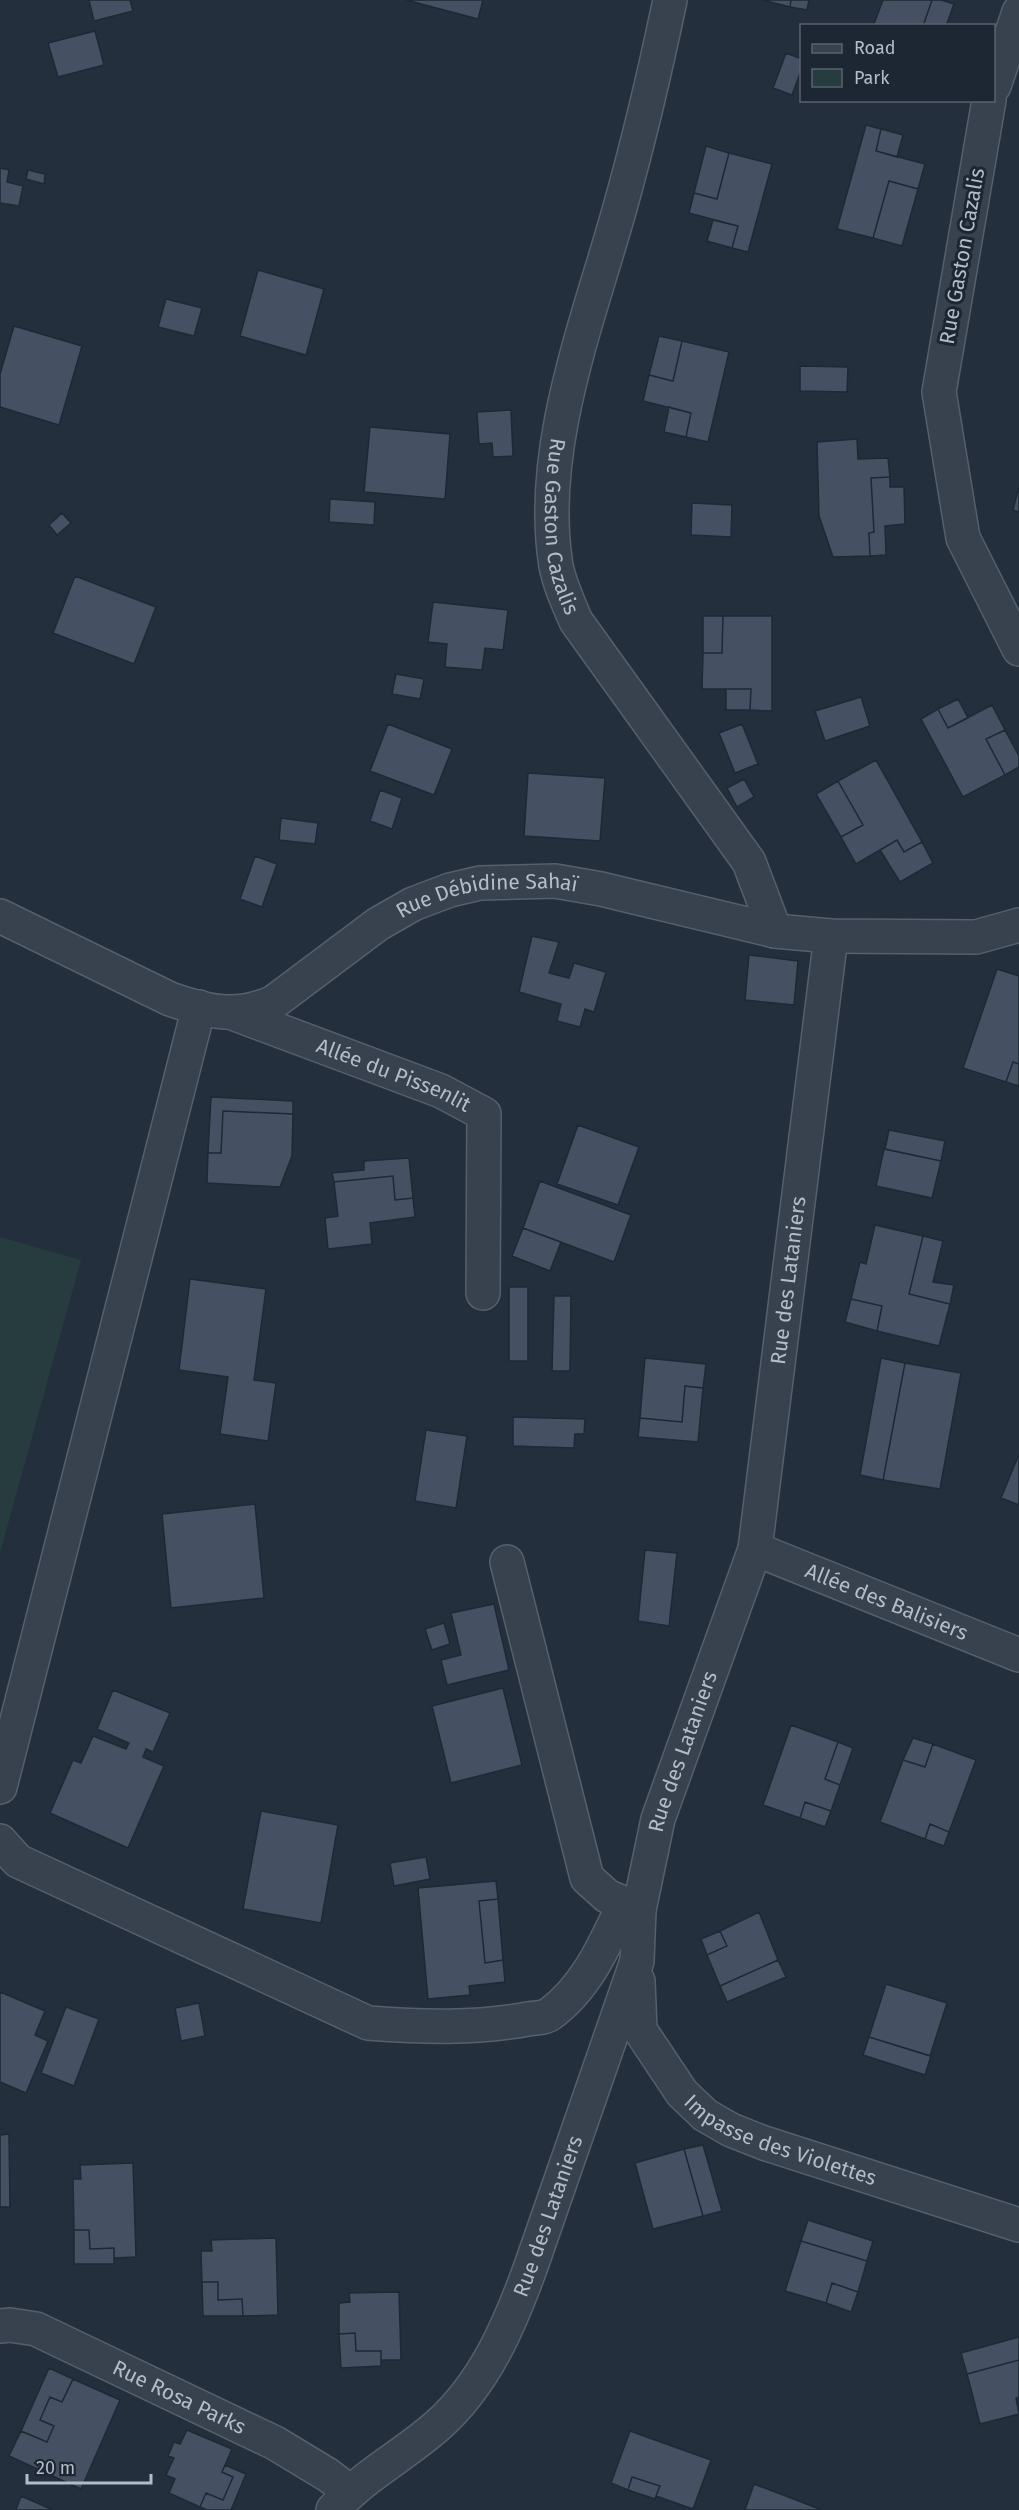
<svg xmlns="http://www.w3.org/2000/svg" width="1019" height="2510" font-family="'Fira Sans',sans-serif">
	<rect width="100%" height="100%" fill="#242f3e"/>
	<!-- green -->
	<path fill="#263c3f" d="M0,1237l81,23 -81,293z"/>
	<!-- building -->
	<path fill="#455162" stroke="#1f2835" stroke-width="1.5" d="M89,0h41l3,11 -39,10z
		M406,0h77l-5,19z
		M762,0h29l-1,7z
		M791,0h18l-2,10 -17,-3z
		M883,0h49l-9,26h-45l-4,-2z
		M932,0h9l13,4 -8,22h-23z
		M95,31l9,34 -46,12 -10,-34z
		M786,53l16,6v9l-10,27 -19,-7z
		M866,125l15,4 -5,22 49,13 -7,25 -29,-8 -16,57 -36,-9z
		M881,129l22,6 -6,22 -21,-6z
		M706,146l23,7 -12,46 -23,-6z
		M729,153l43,11 -24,88 -16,-4 6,-22 -49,-13 5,-20 23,6z
		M0,168l9,2 -2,12 16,4 -4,20 -19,-3z
		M28,170l17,4 -1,10 -18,-5z
		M889,181l29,8 -16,57 -29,-8z
		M713,220l25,6 -6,22 -25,-7z
		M258,270l66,19 -18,66 -66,-19z
		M166,299l36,9 -8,28 -36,-9z
		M14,326l68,20 -23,79 -59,-18v-33z
		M659,336l23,5 -9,40 -24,-6z
		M682,341l47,11 -21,90 -22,-5 5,-24 -48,-12 6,-26 24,6z
		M800,366l48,1 -1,25 -47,-1z
		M669,407l22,6 -5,24 -22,-5z
		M511,410l2,46 -20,1 -1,-14 -13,1 -2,-32z
		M370,427l80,7 -5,65 -81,-7z
		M857,439l1,20 30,-1 2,19 -19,1 3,54 -5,1 1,23 -37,1 -14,-41 -2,-74z
		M890,477v10h14l1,37 -20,2 1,29 -16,1 -1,-23 5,-1 -3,-54z
		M1019,486v26l-6,-2z
		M330,499l45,3 -1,23 -45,-3z
		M692,503l40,2 -1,32 -40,-2z
		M62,513l9,10 -14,12 -8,-10z
		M75,576l81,31 -22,57 -81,-31z
		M433,602l75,8 -5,40 -18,-2 -3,22 -37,-3 2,-23 -19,-2z
		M703,616h20l-1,37h-19z
		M723,616h49v95l-22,-1 1,-21h-49l1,-36h19z
		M396,674l28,5 -4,20 -28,-5z
		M726,689h25l-1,21h-24z
		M861,697l9,29 -45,15 -10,-30z
		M958,699l10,19 -20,10 -10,-19z
		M992,705l13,25 -19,9 19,36 -42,22 -42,-78 17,-10 10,19z
		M388,724l64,25 -18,46 -64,-24z
		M742,724l16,40 -23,9 -16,-40z
		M1005,730l14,26v11l-14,8 -19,-36z
		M876,760l46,82 -18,10 -7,-12 -41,24 -15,-27 22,-12 -25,-44z
		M528,773l77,5 -5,63 -76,-5z
		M744,779l10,18 -17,10 -10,-19z
		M838,781l25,44 -22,12 -25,-43z
		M380,790l22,8 -10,31 -22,-8z
		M281,818l37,5 -3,21 -36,-4z
		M897,840l7,12 18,-10 11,21 -33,19 -20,-32z
		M255,856l22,8 -15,43 -22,-8z
		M532,936l27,6 -10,31 20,5 5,-15 32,9 -12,40 -9,-3 -5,18 -23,-6 4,-17 -42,-12z
		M749,955l49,6 -4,44 -49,-5z
		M997,969l22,7v88l-6,-2 -7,20 -43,-14z
		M1013,1062l6,2v22l-13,-4z
		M211,1097l82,4v13l-70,-3 -2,42h-13z
		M223,1111l70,3 -1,42 -12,31 -73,-4 1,-30h13z
		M578,1125l61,22 -21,58 -61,-21z
		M889,1130l56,11 -4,20 -56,-12z
		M884,1149l57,12 -9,37 -56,-12z
		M409,1158l4,40 -18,2 -2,-24 -59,6 -2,-9 32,-3v-9z
		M393,1176l2,24 18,-2 2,19 -45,6 2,21 -44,5 -3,-31 13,-2 -4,-34z
		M540,1181l91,34 -17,47 -91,-34z
		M875,1225l48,11 -14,58 41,10 -11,42 -62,-15 5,-25 -31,-7 9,-37 6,2z
		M523,1228l38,14 -11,29 -38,-15z
		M923,1236l20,5 -10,41 21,3 -4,19 -41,-10z
		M190,1279l76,10 -12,91 22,3 -8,58 -48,-7 8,-57 -49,-7z
		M509,1287h19v74h-19z
		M554,1296h17l-1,75h-18z
		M851,1299l31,7 -5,25 -32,-9z
		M645,1358l61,6 -3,24 -18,-2 -3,36 -42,-4z
		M881,1358l24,5 -22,117 -23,-5z
		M905,1363l56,10 -21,116 -57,-9z
		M685,1386l18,2 -5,54 -60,-5 2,-19 42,4z
		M513,1417l72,2 -1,15h-9l-1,14 -61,-2z
		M426,1430l41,6 -11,72 -41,-7z
		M1019,1454v51l-18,-7z
		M255,1504l9,94 -93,10 -9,-94z
		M645,1550l32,3 -8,73 -31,-5z
		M494,1604l15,66 -62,15 -6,-25 20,-5 -10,-42z
		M444,1623l6,21 -18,6 -7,-21z
		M503,1688l19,77 -71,18 -19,-77z
		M113,1690l57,23 -17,39 -7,-3 -3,8 21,9 -36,82 -78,-35 23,-53 8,3 12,-27 33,13 3,-6 -32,-14z
		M791,1725l47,17 -13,37 15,6 -9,26 -26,-9 -5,16 -37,-13z
		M913,1738l20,6 -8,23 -22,-7z
		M838,1742l15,6 -13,37 -15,-6z
		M933,1744l43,16 -27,72 -19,-8 -5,15 -45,-17 23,-62 22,7z
		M805,1802l26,9 -6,16 -25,-9z
		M261,1811l77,14 -17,98 -78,-14z
		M930,1824l19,8 -5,14 -19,-7z
		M426,1857l4,22 -36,7 -4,-23z
		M496,1881l2,18 -19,2 6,62 18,-3 2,22 -36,4 1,9 -42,4 -10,-111z
		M498,1899l5,61 -18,3 -6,-62z
		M759,1912l19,48 -58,26 -13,-31 20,-9 -7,-15z
		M720,1931l7,15 -20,9 -6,-16z
		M778,1960l8,17 -59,25 -7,-16z
		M886,1984l61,19 -17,53 -61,-19z
		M0,1992l45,19 -10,24 13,6 -22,52 -26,-11z
		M199,2003l6,33 -24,5 -6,-33z
		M66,2007l33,12 -25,67 -33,-13z
		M869,2037l62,19 -6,19 -62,-20z
		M9,2134l1,73h-10v-72z
		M703,2145l19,66 -19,5 -19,-67z
		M684,2149l19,67 -50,13 -18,-66z
		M133,2163l3,94 -22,1v-10l-24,1 -1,-19h-15l-1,-51h8l-1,-14z
		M808,2220l65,21 -6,20 -66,-20z
		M74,2230h15l1,19 24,-1v16h-40z
		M276,2238l2,77 -35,1 -1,-17 -24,1v-18h-16l-1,-31h11l-1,-11z
		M801,2241l66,20 -9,31 -26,-9 -6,20 -41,-12z
		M202,2282h16v18l24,-1 1,17h-40z
		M832,2283l26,9 -7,20 -25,-9z
		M399,2292l2,68h-20v-9h-25l-1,-18 -16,1v-31l11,-1 -1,-9z
		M355,2333l1,18h25v15l-40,2 -2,-34z
		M1019,2337v23l-52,14 -6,-21z
		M1019,2360v37l-3,1 3,16 -39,10 -13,-50z
		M49,2368l24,11 -11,23 -12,-5 -10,23 14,6 -7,16 -26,-11z
		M73,2379l47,21 -39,89 -72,-33 12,-25 26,11 7,-16 -14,-6 10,-23 12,5z
		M187,2430l45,19 -10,23 11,5 -10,23 -17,-7 -6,14 -31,-14 6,-14 -9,-4 8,-17 -6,-2 6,-14 6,2z
		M630,2431l81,29 -18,49 -37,-13 4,-10 -28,-9 -4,13 -17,-7z
		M225,2465l21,9 -15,36h-24l-7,-3 6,-14 17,7 10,-23 -11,-5z
		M632,2477l28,9 -5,13 -27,-9z
		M754,2484l68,26h-77z
		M21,2496l32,14h-37z"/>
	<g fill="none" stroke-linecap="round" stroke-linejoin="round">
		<defs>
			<g id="minor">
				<path id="s1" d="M670,0c-15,72 -31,140 -51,211 -31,111 -82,238 -63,355 4,19 12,37 20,55l173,241 26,69"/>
				<path d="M994,86l25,-74"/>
				<path d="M989,100l-50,292 24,146 56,111"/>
				<path id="s2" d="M0,916l170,83c37,13 67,20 104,3l104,-78 35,-20 37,-14 30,-7 75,-2 46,8 174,42 56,5 145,1 43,-12"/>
				<path id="s3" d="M235,1014l206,77 43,23 -1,179"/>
				<path id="s4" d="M755,1549l264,106"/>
				<path d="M507,1562l80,316 20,18 32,14"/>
				<path d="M0,1787l199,-780"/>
				<path d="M0,1841l18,20 350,162c54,4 107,6 160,-4 7,-1 17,-1 22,-5 37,-27 55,-70 74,-110"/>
				<path id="s5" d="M638,1981l2,49 42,63 23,22 26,15 33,13 255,82"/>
				<path id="s6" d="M0,2326l10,-1 26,4 239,114 53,32 22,17"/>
				<path id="s7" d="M333,2510c30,-34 70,-54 104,-84 48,-42 73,-102 94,-160l106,-305 2,-51 19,-91 97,-270 76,-613"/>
			</g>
		</defs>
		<!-- minor casing -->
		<use href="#minor" stroke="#565f6c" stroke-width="36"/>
		<!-- minor -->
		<use href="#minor" stroke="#38414e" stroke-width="33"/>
	</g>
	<g text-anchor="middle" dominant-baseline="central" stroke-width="6" stroke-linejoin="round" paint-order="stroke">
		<!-- street labels -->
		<g font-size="21" fill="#b4bcc9" stroke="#1d2633">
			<text transform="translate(962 256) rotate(-80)">Rue Gaston Cazalis</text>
			<text stroke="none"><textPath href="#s1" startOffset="542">Rue Gaston Cazalis</textPath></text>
			<text stroke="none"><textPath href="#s2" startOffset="542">Rue Débidine Sahaï</textPath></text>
			<text stroke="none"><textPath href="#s3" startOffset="170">Allée du Pissenlit</textPath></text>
			<text stroke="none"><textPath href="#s7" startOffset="1346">Rue des Lataniers</textPath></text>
			<text stroke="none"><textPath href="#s4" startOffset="142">Allée des Balisiers</textPath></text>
			<text stroke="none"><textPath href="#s7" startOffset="860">Rue des Lataniers</textPath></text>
			<text stroke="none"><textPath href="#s5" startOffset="236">Impasse des Violettes</textPath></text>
			<text stroke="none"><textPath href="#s7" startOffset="374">Rue des Lataniers</textPath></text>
			<text stroke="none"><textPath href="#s6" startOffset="195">Rue Rosa Parks</textPath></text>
		</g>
	</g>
	<!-- legend -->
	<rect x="800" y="24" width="195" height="78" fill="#1d2633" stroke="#59626f" stroke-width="1.5"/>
	<rect x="812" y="44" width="30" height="9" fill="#38414e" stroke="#59626f" stroke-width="1.5"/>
	<text x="854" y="54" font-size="18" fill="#b4bcc9">Road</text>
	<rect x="812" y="69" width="30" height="18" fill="#263c3f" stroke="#59626f" stroke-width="1.5"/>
	<text x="854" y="84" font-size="18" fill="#b4bcc9">Park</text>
	<!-- scale -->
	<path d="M27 2474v9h124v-9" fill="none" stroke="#b4bcc9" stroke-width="3"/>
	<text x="36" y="2474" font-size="18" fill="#b4bcc9" stroke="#1d2633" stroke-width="4.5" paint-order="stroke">20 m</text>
</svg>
